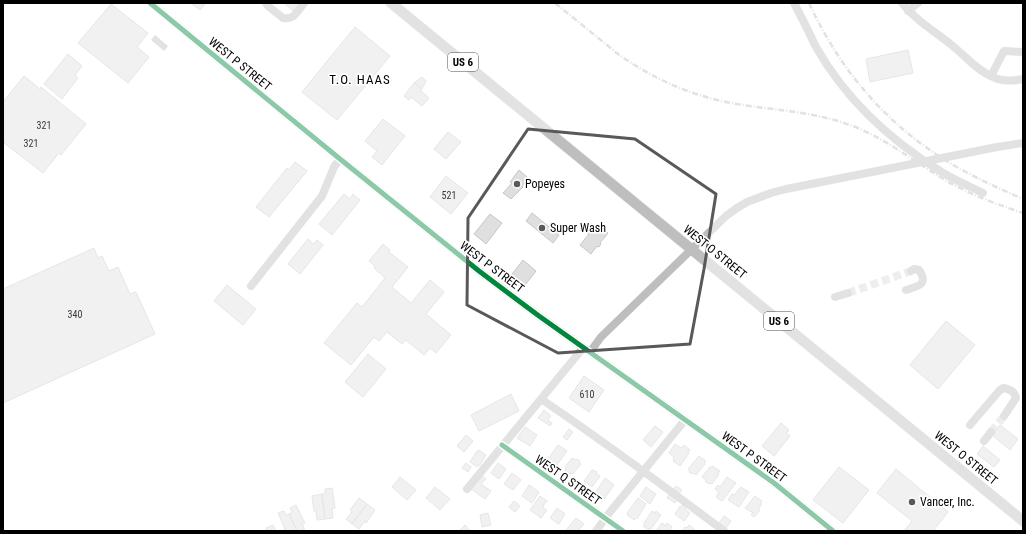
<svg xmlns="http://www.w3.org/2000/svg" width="1026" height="534" font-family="'Roboto Condensed',sans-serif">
	<rect width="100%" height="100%" fill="#fff"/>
	<!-- water -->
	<path fill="#bfbfbf" d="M155,35l13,11 -4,5 -13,-11z"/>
	<!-- building -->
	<path fill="#dfdfdf" stroke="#c7c7c7" d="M191,3h15l-6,7z
		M286,3h14l-7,8 -8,-7z
		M111,4l37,29 -11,14 12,10 -21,26 -50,-40z
		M355,27l35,29 -53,64 -35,-28z
		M908,50l5,23 -43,9 -4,-23z
		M68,54l14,12 -7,9 3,3 -16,21 -18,-15z
		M24,76l16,13 1,-2 45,37 -25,31 -2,-2 -16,20 -39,-30 1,-2 -2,-2v-9l2,-2 -2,-2v-24z
		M422,77l4,4 -4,8 -8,-6z
		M414,83l8,6 -2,1 9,8 -7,8 -11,-9 -2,3 -5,-4z
		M383,119l22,17 -23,29 -10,-8 5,-6 -12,-10z
		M448,132l13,10 -15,17 -12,-10z
		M295,162l12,9 -38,46 -13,-10 31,-39 2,2z
		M519,170l9,8 -6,8 1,1 -12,12 -8,-6 9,-10 -2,-1z
		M446,176l22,17 -17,21 -21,-17z
		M344,194l6,5 3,-5 7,6 -28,35 -13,-11z
		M532,213l27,22 -6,8 -27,-22z
		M490,214l12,9 -16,21 -12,-10z
		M597,224l11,9 -8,10 1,1 -2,3 -2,-1 -6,8 -11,-9 9,-11 -1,-1 2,-4 2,2z
		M308,239l6,5 3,-4 6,5 -23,29 -12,-10z
		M383,244l7,6 -1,2 19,15 -16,20 19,16 19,-23 14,12 -18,22 25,21 -15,18 -6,-5 -6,7 -18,-15 -4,4 -15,-12 -8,9 -5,-4 -23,28 -27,-22 33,-40 5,4 23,-29 -11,-10 1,-2 -6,-5z
		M94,248l4,10 4,-2 7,15 9,-4 12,27 6,-2 19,42 -152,69v-114z
		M523,260l13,11 -14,18 -13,-11z
		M227,285l29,24 -13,16 -29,-24z
		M946,321l29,24 -37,44 -28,-24z
		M368,354l18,15 -23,28 -18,-15z
		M584,376l20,14 -15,22 -20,-14z
		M511,394l8,17 -40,20 -8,-16z
		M544,410l7,6 -3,4 4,3 -2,3 -12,-8z
		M781,423l8,7 -3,3 4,3 -16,20 -12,-10z
		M1000,425l18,14 -8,11 -18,-15z
		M655,426l8,6 -12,15 -8,-7z
		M525,427l12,8 -7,11 -13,-8z
		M569,429l4,3 -6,8 -4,-3z
		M466,435l7,6 -9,11 -7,-6z
		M675,444l6,4v-1l1,1 2,-3 6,5 -2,3h1l-9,13 -7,-5 1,-1 -1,-2 1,-1 -5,-4z
		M558,445l9,6 -10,14 -9,-6z
		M983,446l17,14 -6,7 -17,-13z
		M479,450l7,5 -6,10h-1l-2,2 -7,-5 7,-11 1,1z
		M699,456l7,5 -2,2 1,1 -9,11 -2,-2 -1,1 -4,-2 1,-2 -2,-1z
		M572,458l4,2 1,-1 3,2 -1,1 2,2 -8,10 -1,-1 -1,1 -6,-4 1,-2 -1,-1z
		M466,463l5,4 -3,5 -6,-4z
		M498,463l8,6 -7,10 -8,-6z
		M712,466l8,5 -2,2 1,1 -7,10 -2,-1 -1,1 -4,-3 1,-1 -4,-3 8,-10v1z
		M839,467l30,23 -26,33 -30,-23z
		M896,469l52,43 -15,19h-29l8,-10 -35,-28z
		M592,470l5,2 -1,2 4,2 -8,11 -8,-6z
		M512,473l9,7 -8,10 -9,-6z
		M481,475l5,4 -5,5 10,7 -6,8 -14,-10z
		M400,477l16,13 -9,10 -15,-13z
		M727,477l9,6 -14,18 -6,-4 3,-5 -4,-3 3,-4 2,2z
		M605,478l9,7 -10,14 -9,-6z
		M529,485l10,7 -7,11 -10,-7z
		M676,486l6,4 -3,4 -6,-4z
		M435,487l15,12 -10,11 -14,-12z
		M646,487l10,7 -6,10 -10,-8z
		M741,487l8,5 -10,15 -11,-7 4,-6 2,1z
		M332,488l3,20 -3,1 1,9 -8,1 -3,-25 3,-1v-4z
		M322,494l3,25 -8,1 -1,-9h-2l-2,-15z
		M669,494l8,5 -2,4 -8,-5z
		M540,496l7,5 -4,5h1l-1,2 4,2 -6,8 -11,-8z
		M755,496l7,5 -2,2 2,1 -4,5 2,1 -6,7 -3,-2 2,-2 -8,-5z
		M359,498l8,6 -15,20 -6,-5 6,-7 -2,-2z
		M638,498l8,6 -9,15 -1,-1 -2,2 -7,-5 1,-2h-1z
		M514,501l6,5 -5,6 -6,-5z
		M367,504l8,6 -9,13 -1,-2 -6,8 -7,-5z
		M296,505l9,18 -3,1 3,7h-8l-8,-17 3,-2 -2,-4z
		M683,505l4,2 -2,2 5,4 -6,8 -9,-7 5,-8 1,1z
		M557,508l8,6 -6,10 -9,-6z
		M284,511l2,4 3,-1 8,17h-12l-1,-2h1l-7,-16z
		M652,511l3,2 1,-2 5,4 -10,14 -1,-1 -1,2 -6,-4 2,-2 -1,-1z
		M488,513l3,12 -9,2 -2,-12z
		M724,516l7,5 -5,7 -7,-5z
		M576,518l8,6 -6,7h-11l-1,-1z
		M662,523l4,3 1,-3 5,4 -3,4h-13z
		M273,525l3,6h-9l-1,-3z
		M465,525l5,6h-11z
		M689,525l6,5 -1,1h-13v-1l1,1 3,-4 2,1z"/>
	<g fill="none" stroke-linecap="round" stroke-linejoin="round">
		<!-- minor-tunnel -->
		<path stroke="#d9d9d9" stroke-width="8" stroke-dasharray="8 4" stroke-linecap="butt" d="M848,293l63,-22
			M991,432l13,-16"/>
		<defs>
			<path id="major" d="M391,3l632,518"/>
		</defs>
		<!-- major casing -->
		<use href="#major" stroke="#dbdbdb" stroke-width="11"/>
		<!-- minor -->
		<path stroke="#bebebe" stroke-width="8" d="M150,3l190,156 139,112 60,45 235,167 59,48
			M266,3l2,3 15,12c11,2 15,-7 21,-15
			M794,3c8,15 15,29 22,44 29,51 74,93 124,124 14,9 29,15 43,22
			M902,3c14,18 34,29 52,44 12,10 24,24 39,30 9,5 20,4 30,2
			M908,11l10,-8
			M991,76l13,-25 19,1
			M997,147l26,-4
			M251,286l71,-90 12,-29 6,-8
			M906,290c12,-4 23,-5 13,-20l-5,-1 -3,2
			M835,297l13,-4
			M590,352l11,-15 125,-121 11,-8 10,-6 24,-9 15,-4 106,-21
			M541,399c62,42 123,87 183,132
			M970,425l29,-34 4,-3c7,1 12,4 13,10l-12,18
			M984,441l7,-9
			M502,445l121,86
			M467,489l116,-141
			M596,531l14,-19 75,-92"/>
		<!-- major -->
		<use href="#major" stroke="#bebebe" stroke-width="10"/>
		<!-- rail -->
		<path stroke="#bebebe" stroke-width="2.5" stroke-dasharray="6 2 1 2" stroke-linecap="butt" d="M555,3l63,51c34,24 71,41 113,49 39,7 79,8 116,21 36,12 66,37 98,56 24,14 51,24 78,33
			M809,3c32,69 79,124 146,163 21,12 45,23 68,33"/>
		<!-- minor-bridge -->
		<path stroke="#bebebe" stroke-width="8" d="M892,168l105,-21"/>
		<defs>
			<path id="cycleway" d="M150,3l190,156 139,112 60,45 235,167 59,48
				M502,445l121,86"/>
		</defs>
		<!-- cycleway casing -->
		<use href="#cycleway" stroke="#fff" stroke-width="8"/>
		<!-- cycleway -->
		<use href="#cycleway" stroke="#00873e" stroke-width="5"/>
	</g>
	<!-- marked area -->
	<path d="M0 0H1026V534H0ZM528,129l107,10 81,55 -12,75 -14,75 -132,9 -91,-48 1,-87z" fill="#fff" fill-opacity=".55" fill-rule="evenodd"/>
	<path fill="none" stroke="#595959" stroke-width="3" stroke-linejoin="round" d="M528,129l107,10 81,55 -12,75 -14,75 -132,9 -91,-48 1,-87z"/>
	<!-- markers -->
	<g fill="#595959" stroke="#fff" stroke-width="1.5">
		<circle cx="517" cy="184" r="4"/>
		<circle cx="542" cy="228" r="4"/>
		<circle cx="912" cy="502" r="4"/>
	</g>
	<g text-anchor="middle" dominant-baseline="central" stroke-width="3.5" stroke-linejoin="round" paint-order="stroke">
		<!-- number labels -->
		<g font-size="10" fill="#383838">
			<text x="44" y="125">321</text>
			<text x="31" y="143">321</text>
			<text x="449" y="195">521</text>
			<text x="75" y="314">340</text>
			<text x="587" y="394">610</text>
		</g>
		<!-- shield labels -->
		<g fill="#fff" stroke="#4c4c4c" stroke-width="1">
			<rect x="448" y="53" width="30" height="18" rx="3"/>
			<rect x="764" y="312" width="30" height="18" rx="3"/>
		</g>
		<g font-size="11" font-weight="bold" fill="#000">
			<text x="463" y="62">US 6</text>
			<text x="779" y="321">US 6</text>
		</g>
		<!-- street labels -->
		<g font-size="12" fill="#000" stroke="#fff">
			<text transform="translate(240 64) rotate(39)">WEST P STREET</text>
			<text transform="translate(715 252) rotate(39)">WEST O STREET</text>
			<text transform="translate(492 267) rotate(37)">WEST P STREET</text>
			<text transform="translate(754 457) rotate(36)">WEST P STREET</text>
			<text transform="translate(966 458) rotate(39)">WEST O STREET</text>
			<text transform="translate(568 480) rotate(35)">WEST Q STREET</text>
		</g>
		<!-- poi labels -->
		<g font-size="12" fill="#000" stroke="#fff" text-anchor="start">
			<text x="525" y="184">Popeyes</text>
			<text x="550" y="228">Super Wash</text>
			<text x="920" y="502">Vancer, Inc.</text>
		</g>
		<!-- neighbourhood labels -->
		<g font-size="13" letter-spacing="1" fill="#000" stroke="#fff">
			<text x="360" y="79">T.O. HAAS</text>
		</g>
	</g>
	<!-- border -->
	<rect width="1026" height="534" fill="none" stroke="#000000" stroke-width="8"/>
</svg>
